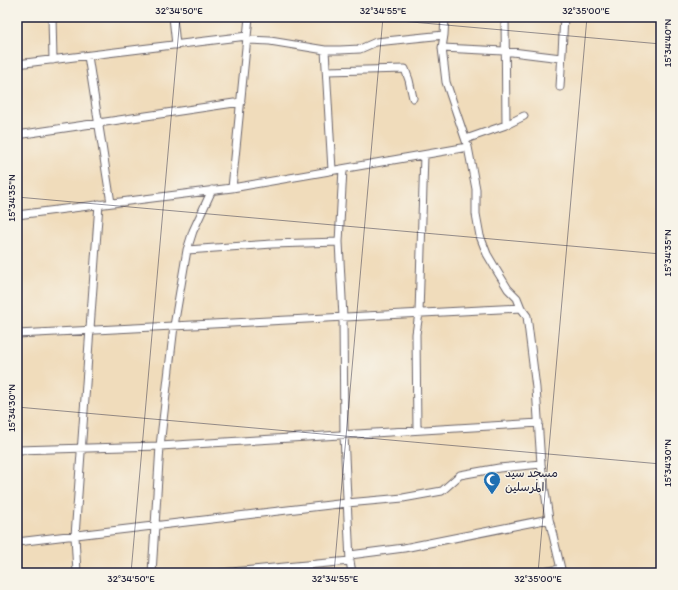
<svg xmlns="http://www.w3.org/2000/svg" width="678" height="590" font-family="Itim,'Playpen Sans Arabic',sans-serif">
	<rect width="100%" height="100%" fill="#f7f3e8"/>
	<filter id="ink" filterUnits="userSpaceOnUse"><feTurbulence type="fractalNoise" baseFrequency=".025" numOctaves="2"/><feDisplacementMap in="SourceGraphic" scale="8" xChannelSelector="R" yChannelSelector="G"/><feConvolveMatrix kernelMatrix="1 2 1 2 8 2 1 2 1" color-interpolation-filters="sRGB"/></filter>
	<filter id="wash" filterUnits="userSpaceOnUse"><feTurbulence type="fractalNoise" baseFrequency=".012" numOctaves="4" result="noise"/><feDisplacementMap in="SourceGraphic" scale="16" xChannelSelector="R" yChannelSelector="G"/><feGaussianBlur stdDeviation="0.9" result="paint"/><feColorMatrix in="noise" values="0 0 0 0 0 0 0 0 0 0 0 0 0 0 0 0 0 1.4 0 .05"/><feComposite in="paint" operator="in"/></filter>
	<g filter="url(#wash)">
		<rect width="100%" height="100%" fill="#f0dcbb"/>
	</g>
	<g filter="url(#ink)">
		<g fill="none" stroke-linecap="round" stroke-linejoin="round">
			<defs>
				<path id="street" d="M52,17l1,43
					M173,17l3,28
					M445,17l-1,18 -2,13 4,34 22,65 8,42v25l4,22 7,18 10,17 11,18 9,9 4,10 6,8 9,72 5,76 8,55 13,54
					M505,17l1,108
					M247,40l23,1 55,9h15l20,-1 16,-7 68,-7
					M442,48l62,3 57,7
					M325,50l7,120
					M88,56l23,147
					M17,64l230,-28
					M327,71l78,-2 4,11 4,18
					M560,87l4,-70
					M17,135l224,-33
					M466,139l40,-14 18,-9
					M343,169l-4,73 4,75 1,118 6,126 2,12
					M232,188l17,-171
					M17,215l215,-27 236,-41
					M187,250l85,-6 67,-2
					M17,334l504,-26
					M417,430l-1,-96 3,-21 5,-158
					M17,450l143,-4 379,-23
					M17,542l330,-39 56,-5 39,-7 18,-16 39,-7 42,-4
					M350,555l54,-7 145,-29
					M77,573l-2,-37 24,-332
					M152,573l8,-127 14,-120 13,-76 6,-19 19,-41
					M220,573l130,-12
					M537,573l24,-4"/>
			</defs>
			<!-- street casing -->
			<use href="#street" stroke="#6a6368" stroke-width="9"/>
			<!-- street -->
			<use href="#street" stroke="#fff" stroke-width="7"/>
		</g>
	</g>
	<!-- ticks -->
	<path fill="none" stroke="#22223b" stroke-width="1" stroke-opacity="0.45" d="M355,17l306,27M17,197l644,57M17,407l644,57M131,573l49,-556M334,573l49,-556M538,573l49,-556"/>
	<!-- icons -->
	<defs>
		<symbol id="mosque-pin" viewBox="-11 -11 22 30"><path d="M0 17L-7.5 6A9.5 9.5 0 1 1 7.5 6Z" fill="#1f6fb2" stroke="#f7f3e8"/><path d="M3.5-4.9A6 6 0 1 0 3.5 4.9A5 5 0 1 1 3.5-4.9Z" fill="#fff"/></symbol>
	</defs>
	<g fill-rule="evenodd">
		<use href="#mosque-pin" x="482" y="470" width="20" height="27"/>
	</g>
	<g text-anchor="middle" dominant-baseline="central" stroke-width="3" stroke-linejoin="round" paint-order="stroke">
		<!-- poi labels -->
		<g font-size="12" fill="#22223b" stroke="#f7f3e8" text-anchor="start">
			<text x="505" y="473">مسجد سيد<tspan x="505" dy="14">المرسلين</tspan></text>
		</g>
	</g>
	<!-- margin -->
	<rect width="678" height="590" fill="none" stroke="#f7f3e8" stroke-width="44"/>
	<rect x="22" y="22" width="634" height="546" fill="none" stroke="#22223b" stroke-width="1.5"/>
	<g font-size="10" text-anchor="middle" fill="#22223b">
		<text x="179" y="14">32°34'50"E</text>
		<text x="383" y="14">32°34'55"E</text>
		<text x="586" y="14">32°35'00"E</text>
		<text transform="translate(667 43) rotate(-90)" y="4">15°34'40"N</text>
		<text transform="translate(11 198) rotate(-90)" y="4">15°34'35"N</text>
		<text transform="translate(667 253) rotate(-90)" y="4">15°34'35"N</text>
		<text transform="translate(11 408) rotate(-90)" y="4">15°34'30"N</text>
		<text transform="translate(667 463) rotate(-90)" y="4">15°34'30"N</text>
		<text x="131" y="582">32°34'50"E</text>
		<text x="335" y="582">32°34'55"E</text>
		<text x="538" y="582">32°35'00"E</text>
	</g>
</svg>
